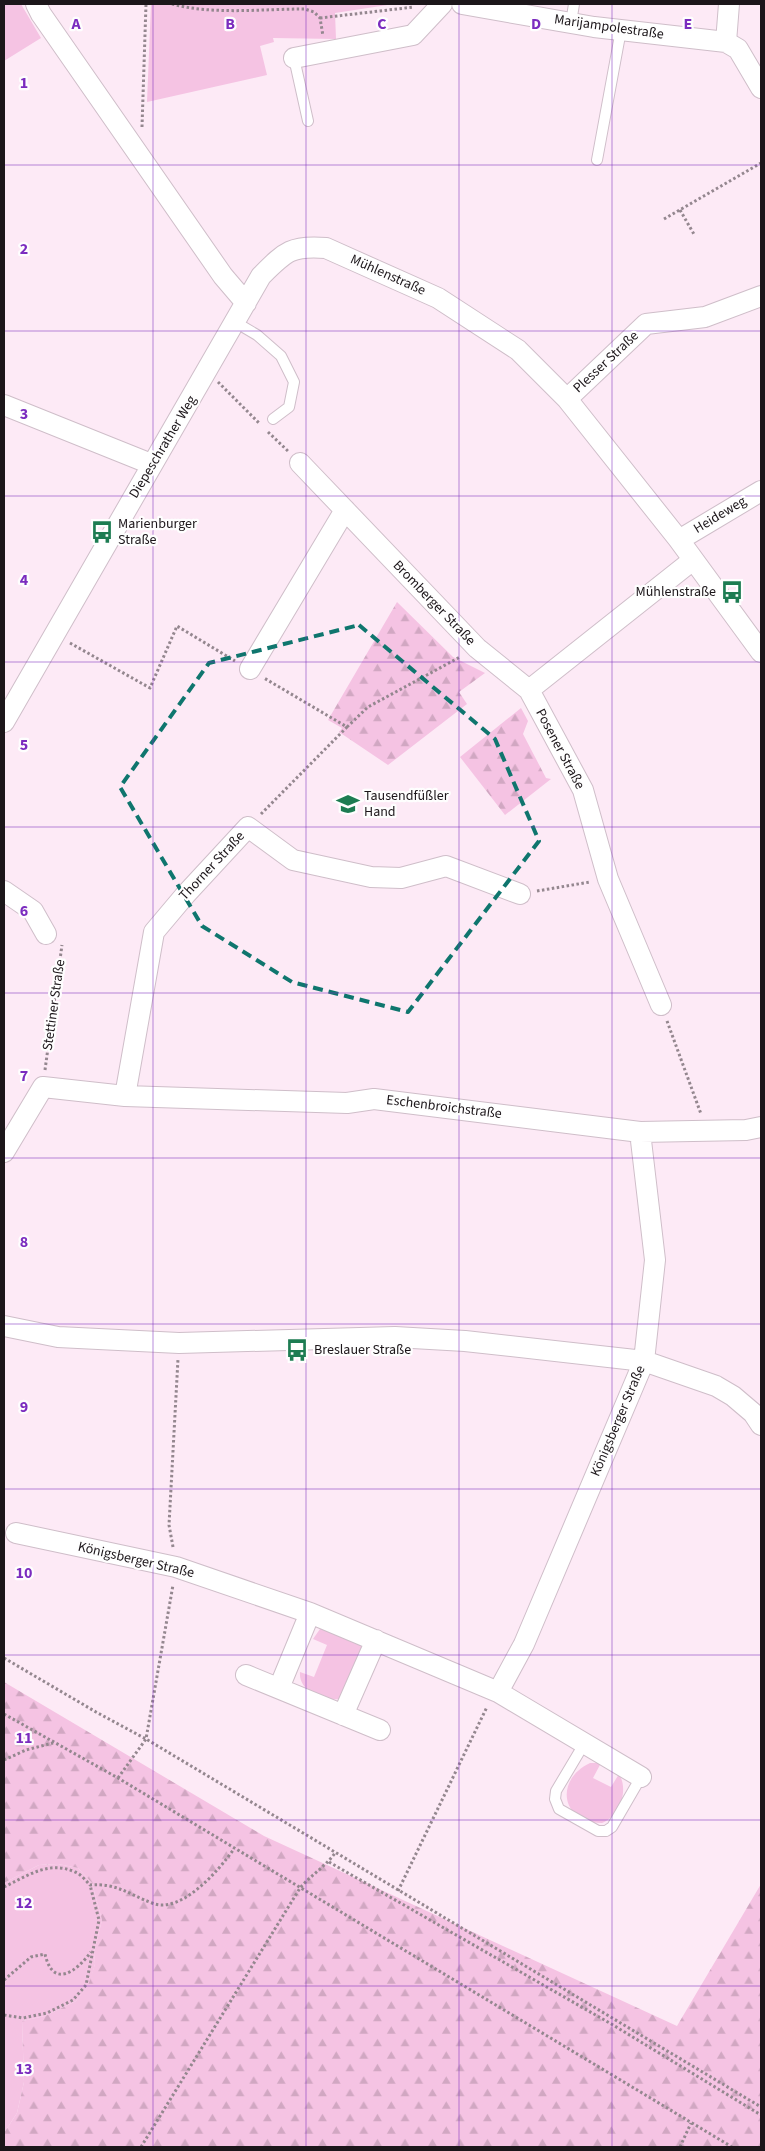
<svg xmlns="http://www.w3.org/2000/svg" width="765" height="2151" font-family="'Source Sans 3',sans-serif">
	<defs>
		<pattern id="forest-firs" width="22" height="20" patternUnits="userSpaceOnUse" patternTransform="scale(1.25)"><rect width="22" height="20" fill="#f5c3e3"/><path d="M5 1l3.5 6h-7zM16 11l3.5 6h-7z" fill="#d1a7c2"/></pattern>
	</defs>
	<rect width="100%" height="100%" fill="#fdeaf6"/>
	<!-- green -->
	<path fill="#f5c3e3" d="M4,4h17l20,34 -37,23z
		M151,4h243l-59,9 1,26 -63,-1 1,4 -14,4 7,29 -120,27z
		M326,1628l35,17 3,7 -20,46c-16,5 -46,-5 -44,-26l14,5 13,-32 -14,-6 7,-10z
		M590,1763h11l-8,15 18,9 8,-13c10,16 1,42 -17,49 -41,0 -48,-43 -12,-60z
		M58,1864l20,4 14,15 10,37 -8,32 1,12 -6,22 -13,15 -31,15 -23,5 2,61 -7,31 -13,20v-250l35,-18z"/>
	<!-- forest -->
	<path fill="url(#forest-firs)" d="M397,602l56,55 32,16 -26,19 8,12 -79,61 -49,-33 3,-4 -14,-8z
		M521,708l7,13 -5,13 23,44 5,1 -46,36 -45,-58z
		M4,1682l260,154 413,190 84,-142v263h-757v-14l13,-20 7,-31 -2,-61 23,-5 31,-15 12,-15 7,-22 -1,-12 8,-32 -10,-37 -14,-15 -20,-4 -19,1 -35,18z"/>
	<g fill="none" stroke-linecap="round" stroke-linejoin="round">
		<defs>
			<path id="service" d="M571,23l3,-19
				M294,58l14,63
				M597,160l24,-130
				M235,322l22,13 24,21 13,26 -5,25 -16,12
				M584,1744l-28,47 -1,8 4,10 39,22h8l6,-4 29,-50"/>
			<path id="minor" d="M36,4l5,10 182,262 23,27
				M462,4l132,23 132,15 12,7 23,39
				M726,42l3,-38
				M294,58l119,-23 29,-31
				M567,399l79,-75 59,-7 56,-21
				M4,405l147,59
				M300,463l177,185 52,42 54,100 25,89 53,126
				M679,540l82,-49
				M250,669l95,-159
				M529,690l164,-130
				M4,722l257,-446c24,-24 30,-31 65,-28l112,50 80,52 49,49 112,141 82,112
				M4,891l29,20 13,23
				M125,1096l29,-164 32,-38 62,-67 45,33 78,17 30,1 45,-12 74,28
				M4,1152l39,-65 82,9 222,7 27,-4 266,33 106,-2 15,-3
				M4,1326l54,11 121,6 216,-6 70,4 179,20 72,25 17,10 20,17 8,12
				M16,1533l160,34 134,46 188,79 143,85
				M246,1675l134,55
				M279,1688l31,-75
				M498,1692l26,-48 120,-283 11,-101 -15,-128
				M343,1715l33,-75"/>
		</defs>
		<!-- service casing -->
		<use href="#service" stroke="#cfbec9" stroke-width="12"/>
		<!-- minor casing -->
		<use href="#minor" stroke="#cfbec9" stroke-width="22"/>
		<!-- path -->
		<path stroke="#94878f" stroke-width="3" stroke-dasharray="2.5 2.5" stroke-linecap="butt" d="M172,4c40,11 91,5 133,5l9,3 6,6 3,18
			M320,18l94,-11
			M142,127l4,-123
			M680,210l15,26
			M664,219l97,-56
			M218,382l42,42
			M268,432l21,20
			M70,643l80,45 27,-62 58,35
			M347,727l21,-20 92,-50
			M261,814l86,-87 -83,-49
			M537,891l53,-9
			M667,1021l34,93
			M45,1070l17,-125
			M173,1547l-4,-22 9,-166
			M4,1658l92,54 50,27 615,368
			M4,1714l114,64 614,369
			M4,1760l22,-10 27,-7
			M118,1778l28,-39 27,-154
			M329,1862l284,163 148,90
			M4,1887c23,-11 45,-27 71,-15 6,2 11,9 15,13 27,-2 38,9 62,18 29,12 67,-33 82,-54
			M398,1891l89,-184
			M4,1980l27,-23 14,-3c8,35 31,18 46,-2
			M4,2015l19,3 24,-5 26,-13 13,-15 13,-65 -9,-35
			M141,2147l159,-259c11,-13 25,-21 35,-35
			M680,2147l11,-24"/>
		<!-- service -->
		<use href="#service" stroke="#fff" stroke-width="10"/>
		<!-- minor -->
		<use href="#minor" stroke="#fff" stroke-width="20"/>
	</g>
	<!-- marked area -->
	<path fill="none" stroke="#0f766e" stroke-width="4" stroke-dasharray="10 6" stroke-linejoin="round" d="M359,625l136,114 44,102 -131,171 -116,-30 -90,-56 -82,-139 89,-124z"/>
	<!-- grid -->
	<path fill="none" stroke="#7b2cbf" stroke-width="1" stroke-opacity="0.55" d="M153,4v2143M306,4v2143M459,4v2143M612,4v2143M4,165h757M4,331h757M4,496h757M4,662h757M4,827h757M4,993h757M4,1158h757M4,1324h757M4,1489h757M4,1655h757M4,1820h757M4,1986h757"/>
	<!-- icons -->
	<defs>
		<symbol id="bus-bare" viewBox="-9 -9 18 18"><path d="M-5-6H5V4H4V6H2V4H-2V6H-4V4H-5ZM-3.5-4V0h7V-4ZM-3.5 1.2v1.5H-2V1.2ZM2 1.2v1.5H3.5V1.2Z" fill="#1d7c52" stroke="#fefefe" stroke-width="2.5" paint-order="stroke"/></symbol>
		<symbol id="school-bare" viewBox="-9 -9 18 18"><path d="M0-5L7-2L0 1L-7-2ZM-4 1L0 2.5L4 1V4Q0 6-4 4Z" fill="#1d7c52" stroke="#fefefe" stroke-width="2.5" paint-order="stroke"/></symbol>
	</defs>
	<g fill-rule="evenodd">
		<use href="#bus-bare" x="86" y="516" width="32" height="32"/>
		<use href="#bus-bare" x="716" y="576" width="32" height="32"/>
		<use href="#school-bare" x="332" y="788" width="32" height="32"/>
		<use href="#bus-bare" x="281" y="1334" width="32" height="32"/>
	</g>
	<g text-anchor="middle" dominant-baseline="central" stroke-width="4.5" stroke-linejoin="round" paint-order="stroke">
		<!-- street labels -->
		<g font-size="14" fill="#1c161a" stroke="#fefefe">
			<text transform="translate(609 27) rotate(8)">Marijampolestraße</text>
			<text transform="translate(388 275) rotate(24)">Mühlenstraße</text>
			<text transform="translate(606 362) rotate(-43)">Plesser Straße</text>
			<text transform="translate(163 447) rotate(-59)">Diepeschrather Weg</text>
			<text transform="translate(720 515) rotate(-31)">Heideweg</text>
			<text transform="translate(434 603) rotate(46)">Bromberger Straße</text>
			<text transform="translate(560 749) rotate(62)">Posener Straße</text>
			<text transform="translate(212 866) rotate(-47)">Thorner Straße</text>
			<text transform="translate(54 1005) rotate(-82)">Stettiner Straße</text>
			<text transform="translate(444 1107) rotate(7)">Eschenbroichstraße</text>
			<text transform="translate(618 1421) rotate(-67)">Königsberger Straße</text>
			<text transform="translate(136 1560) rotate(13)">Königsberger Straße</text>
		</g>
		<!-- poi labels -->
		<g font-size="14" fill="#1c161a" stroke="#fefefe" text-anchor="start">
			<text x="118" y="524">Marienburger<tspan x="118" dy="16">Straße</tspan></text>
			<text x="716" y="592" text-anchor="end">Mühlenstraße</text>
			<text x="364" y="796">Tausendfüßler<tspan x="364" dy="16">Hand</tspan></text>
			<text x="314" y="1350">Breslauer Straße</text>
		</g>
	</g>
	<g font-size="16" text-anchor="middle" font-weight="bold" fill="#7b2cbf" stroke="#fefefe" stroke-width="4.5" stroke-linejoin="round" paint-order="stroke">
		<text x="76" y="29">A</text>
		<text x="230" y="29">B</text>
		<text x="382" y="29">C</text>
		<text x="536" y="29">D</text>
		<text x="688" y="29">E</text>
		<text x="24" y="88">1</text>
		<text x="24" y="254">2</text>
		<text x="24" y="419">3</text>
		<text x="24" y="585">4</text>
		<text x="24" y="750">5</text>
		<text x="24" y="916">6</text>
		<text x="24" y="1081">7</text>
		<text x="24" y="1247">8</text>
		<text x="24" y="1412">9</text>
		<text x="24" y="1578">10</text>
		<text x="24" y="1743">11</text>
		<text x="24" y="1908">12</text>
		<text x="24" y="2074">13</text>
	</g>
	<!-- border -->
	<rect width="765" height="2151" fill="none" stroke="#1c161a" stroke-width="10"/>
</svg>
